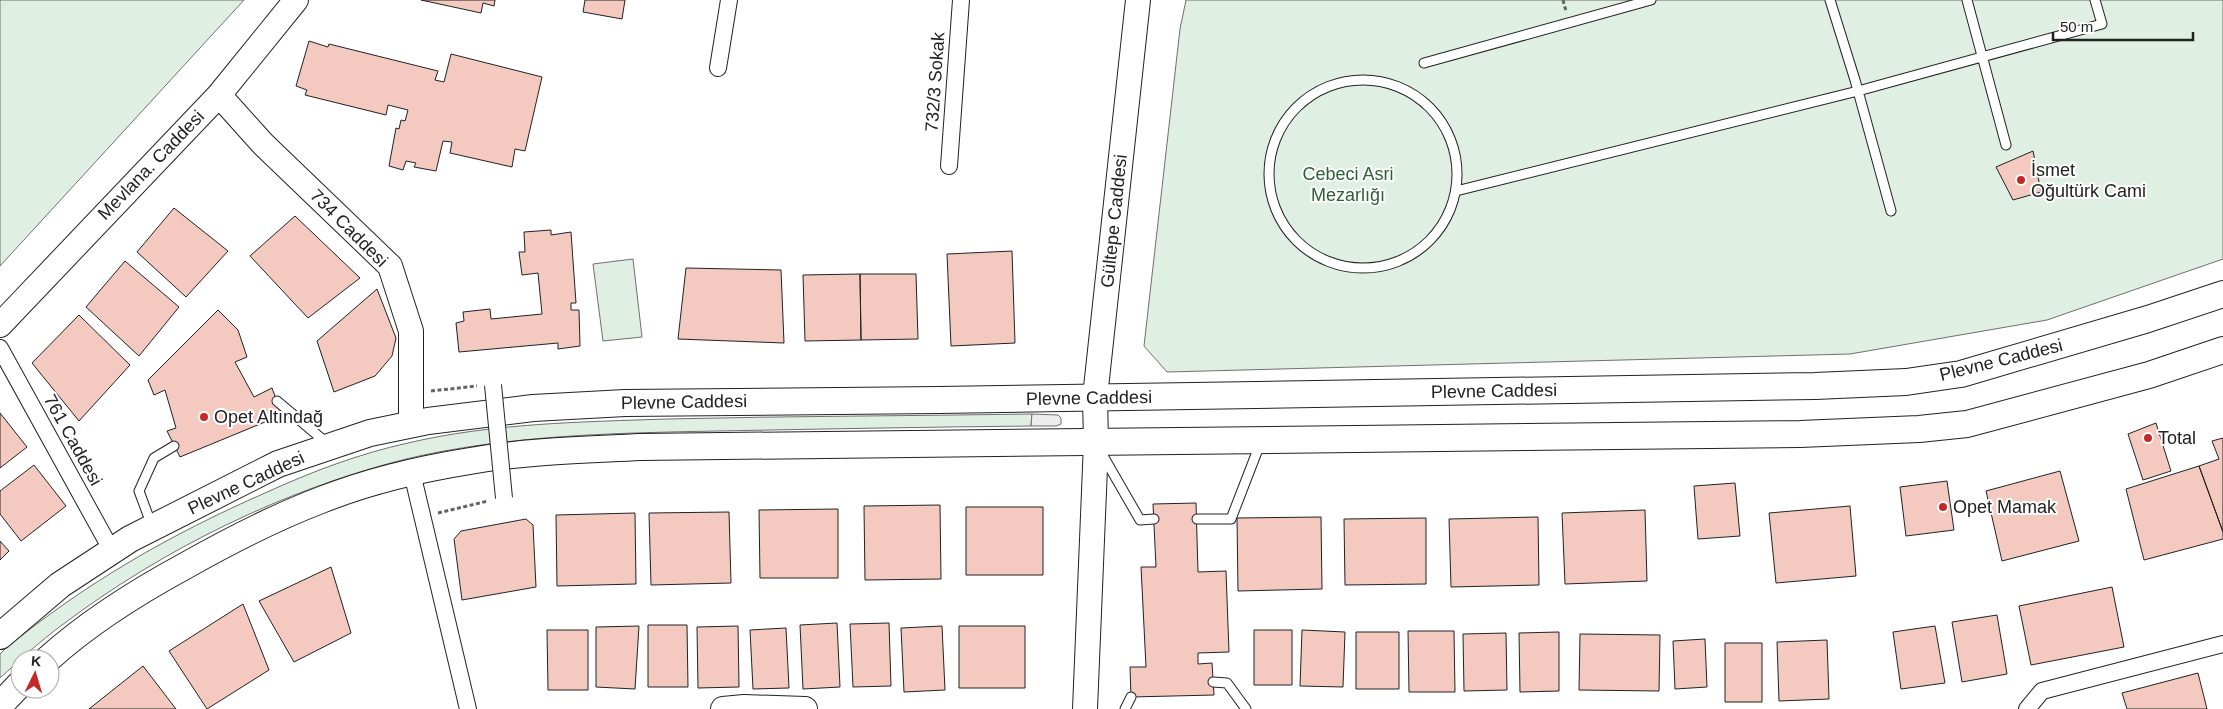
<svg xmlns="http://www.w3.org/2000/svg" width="2223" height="709" font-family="Arial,sans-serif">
	<rect width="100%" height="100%" fill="#fff"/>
	<!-- green -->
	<path fill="#e0efe3" stroke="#6f6f6f" d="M0,0h244l-244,266z
		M1186,0h1037v259l-176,61 -197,34 -683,18 -23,-26 36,-317z
		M633,259l9,78 -39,4 -10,-77z
		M1032,414l-1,12c-104,1 -209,3 -313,5 -104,2 -211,4 -312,28 -123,31 -243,90 -344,166 -23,17 -42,35 -62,53v-24l5,-5c79,-65 166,-115 260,-156 46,-21 93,-39 143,-50 85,-20 173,-21 259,-24 122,-3 243,-3 365,-5z"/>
	<!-- parking -->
	<path fill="#ededed" stroke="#6f6f6f" d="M1032,414l26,1 3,3v6l-5,2h-25z"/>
	<!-- building -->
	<path fill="#f3c9c0" stroke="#222" d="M421,0h74l-1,6 -11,-3 -2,10z
		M585,0h40l-3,19 -39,-7z
		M309,41l19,6 1,-3 109,27 -3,9 9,2 7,-28 91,23 -17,74 -10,-2 -3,18 -62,-14 2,-11 -9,-1 -7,30 -22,-4 2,-4 -10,-2 -3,9 -14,-4 7,-38 3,1 2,-9 4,1 3,-11 -20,-5 -2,10 -81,-20 2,-5 -11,-4z
		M2033,151l8,41 -28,8 -17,-33z
		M174,208l54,43 -42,46 -49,-45z
		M295,216l65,62 -52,40 -58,-62z
		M551,230v5l20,-3 5,71h-5v7h8l1,36 -22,3v-6l-99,9 -3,-29 8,-2 -1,-9 27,-3 1,10 51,-5 -4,-41 -16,2 -3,-23h6l-1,-20z
		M1012,251l3,92 -64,3 -4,-92z
		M125,261l54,46 -40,49 -53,-49z
		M686,268l95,2 3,73 -106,-4z
		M860,274l1,66 -56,1 -2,-66z
		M860,274h56l2,65 -57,1z
		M377,289l19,49 -4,18 -17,20 -41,16 -17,-51z
		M218,310l20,20 9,27 -12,5 19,35 18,-9 10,27 -102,42 -13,-26 9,-3 -11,-38 -11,5 -6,-15z
		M79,315l51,50 -51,56 -47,-58z
		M0,413l27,34 -27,21z
		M2156,423l15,48 -28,9 -15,-46z
		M2223,438v94l-24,-66 20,-7 -7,-18z
		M34,465l32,41 -45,35 -21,-27v-23z
		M2199,466l24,66v7l-79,21 -18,-71z
		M2060,471l19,70 -77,20 -16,-70z
		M1947,481l7,49 -48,6 -6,-49z
		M1735,483l5,53 -42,3 -4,-53z
		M1196,503l2,69 28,-1 3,81 -31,1v11l14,-1 2,32 -83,2 -1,-30h16l-5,-100h15l-3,-63z
		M940,505l1,74 -76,1 -1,-74z
		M1850,506l6,70 -80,7 -7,-70z
		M966,507h77v68h-77z
		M838,509v69h-78l-1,-68z
		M1645,510l2,71 -82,3 -3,-71z
		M729,512l2,71 -80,2 -2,-72z
		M635,513l1,71 -79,2 -1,-71z
		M1321,517l1,72 -84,2 -1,-73z
		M1538,517l1,68 -88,2 -2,-68z
		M1426,518v66l-81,1 -1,-66z
		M526,519l7,6 3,62 -74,13 -8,-61 7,-8z
		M0,541l9,10 -9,9z
		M331,567l20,66 -57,29 -35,-61z
		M2112,587l12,60 -93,18 -12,-59z
		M243,604l26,66 -62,39 -38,-58z
		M1997,615l10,59 -45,8 -10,-60z
		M837,623l3,64 -37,2 -3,-64z
		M889,623l2,63 -38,1 -3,-63z
		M648,625h39l1,62h-40z
		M639,626l-4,63 -39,-2v-60z
		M738,626l1,61 -41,1 -1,-61z
		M942,626l3,64 -41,2 -3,-64z
		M959,626h66v62h-66z
		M1935,626l10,57 -44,6 -8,-57z
		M786,628l3,60 -36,1 -3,-59z
		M547,630h41v60h-40z
		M1254,630h38v55h-38z
		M1302,630l43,2 -2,55 -43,-1z
		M1408,631h46l1,61h-46z
		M1356,632h43v57h-43z
		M1559,632v59l-39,1 -1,-59z
		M1506,633l1,57 -43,1 -1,-57z
		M1580,634l80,1 -1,56 -80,-1z
		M1705,639l2,48 -32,2 -2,-48z
		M1827,640l2,59 -50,2 -2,-59z
		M1725,643h37v59h-37z
		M143,666l33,43h-87z
		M2198,673l9,36h-80l-5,-16z"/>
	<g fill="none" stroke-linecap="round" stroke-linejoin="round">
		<defs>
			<path id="lane" d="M1830,0l25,80 36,131
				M1967,0l39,145
				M1424,63l227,-63
				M1269 174a94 94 0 1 1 188 0a94 94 0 1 1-188 0Z
				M1456,191l402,-100 244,-67 -7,-24
				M277,401l51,43
				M1102,454l38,66 14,-1
				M1197,519h34l29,-75
				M152,526l-13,-35 15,-33 20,-12
				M1213,682l14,1 19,26
				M1125,709l6,-12"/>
			<path id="street" d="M718,68l11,-68
				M949,166l12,-166
				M0,348l112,203
				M412,473l56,236
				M2027,709l15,-18 181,-47"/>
			<path id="secondary" d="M219,95l44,49 127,122 21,65v94
				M0,325l219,-230 77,-95
				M723,709l21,-2 61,2
				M1085,709l11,-266 -1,-46 43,-397"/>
			<path id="primary" d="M0,636l60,-51 70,-46 148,-75 92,-31 58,-12 105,-13 92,-5 314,-3 876,-14 91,-4 55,-8 187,-55 75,-25
				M48,659c41,-37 89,-67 137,-93 44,-25 89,-48 136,-66 48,-19 99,-31 149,-39 56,-10 113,-11 170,-14l1160,-13 119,-5 48,-5 182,-49 74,-25
				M0,705l20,-21"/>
		</defs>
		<!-- lane casing -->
		<use href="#lane" stroke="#222" stroke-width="11"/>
		<!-- street casing -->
		<use href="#street" stroke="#222" stroke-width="18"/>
		<!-- secondary casing -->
		<use href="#secondary" stroke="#222" stroke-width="26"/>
		<!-- primary casing -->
		<use href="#primary" stroke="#222" stroke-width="28"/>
		<!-- path -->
		<path stroke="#646464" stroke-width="3" stroke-dasharray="4 2.5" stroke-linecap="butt" d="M1563,0l3,11
			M431,391l46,-5
			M438,513l50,-12"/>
		<!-- lane -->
		<use href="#lane" stroke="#fff" stroke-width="9"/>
		<!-- street -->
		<use href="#street" stroke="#fff" stroke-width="16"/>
		<!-- secondary -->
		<use href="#secondary" stroke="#fff" stroke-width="24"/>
		<!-- primary -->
		<use href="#primary" stroke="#fff" stroke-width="26"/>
		<defs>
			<path id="street-bridge" d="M493,385l11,113"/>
		</defs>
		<!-- street-bridge casing -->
		<use href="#street-bridge" stroke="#222" stroke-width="18" stroke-linecap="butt"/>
		<!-- street-bridge -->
		<use href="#street-bridge" stroke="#fff" stroke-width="16"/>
	</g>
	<!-- markers -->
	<g fill="#c62828" stroke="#fff" stroke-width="2">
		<circle cx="2021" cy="180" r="5"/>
		<circle cx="204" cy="417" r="5"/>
		<circle cx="2148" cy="438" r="5"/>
		<circle cx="1943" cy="507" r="5"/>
	</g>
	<g text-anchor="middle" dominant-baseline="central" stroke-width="4" stroke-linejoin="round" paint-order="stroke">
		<!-- street labels -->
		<g font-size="18" fill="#222" stroke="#fff">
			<text transform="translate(935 82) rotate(-86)">732/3 Sokak</text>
			<text transform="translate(151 165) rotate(-46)">Mevlana. Caddesi</text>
			<text transform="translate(1114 221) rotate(-84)">Gültepe Caddesi</text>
			<text transform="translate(349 228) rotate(45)">734 Caddesi</text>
			<text transform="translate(2001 360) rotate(-14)">Plevne Caddesi</text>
			<text transform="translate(1494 391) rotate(-1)">Plevne Caddesi</text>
			<text transform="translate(1089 398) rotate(-1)">Plevne Caddesi</text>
			<text transform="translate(684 402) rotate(-1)">Plevne Caddesi</text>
			<text transform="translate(73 440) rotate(61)">761 Caddesi</text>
			<text transform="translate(246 483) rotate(-25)">Plevne Caddesi</text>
		</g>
		<!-- poi labels -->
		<g font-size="18" fill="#222" stroke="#fff" text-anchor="start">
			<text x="2031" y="170">İsmet<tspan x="2031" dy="21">Oğultürk Cami</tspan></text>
			<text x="214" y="417">Opet Altındağ</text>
			<text x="2158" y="438">Total</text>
			<text x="1953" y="507">Opet Mamak</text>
		</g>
		<!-- park labels -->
		<g font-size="18" fill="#2f5e38" stroke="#fff">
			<text x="1348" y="174">Cebeci Asri<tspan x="1348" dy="21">Mezarlığı</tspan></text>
		</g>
	</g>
	<!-- north arrow -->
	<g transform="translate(35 674) rotate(5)"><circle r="24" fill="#ffffff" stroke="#a7a7a7"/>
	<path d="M0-4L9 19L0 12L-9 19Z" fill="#c62828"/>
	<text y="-8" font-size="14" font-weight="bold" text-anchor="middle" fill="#222222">K</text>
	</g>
	<!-- scale -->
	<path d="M2053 32v8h140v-8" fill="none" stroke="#222222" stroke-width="2.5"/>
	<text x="2060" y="32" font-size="15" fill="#222222" stroke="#ffffff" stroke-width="4" paint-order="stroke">50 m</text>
</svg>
